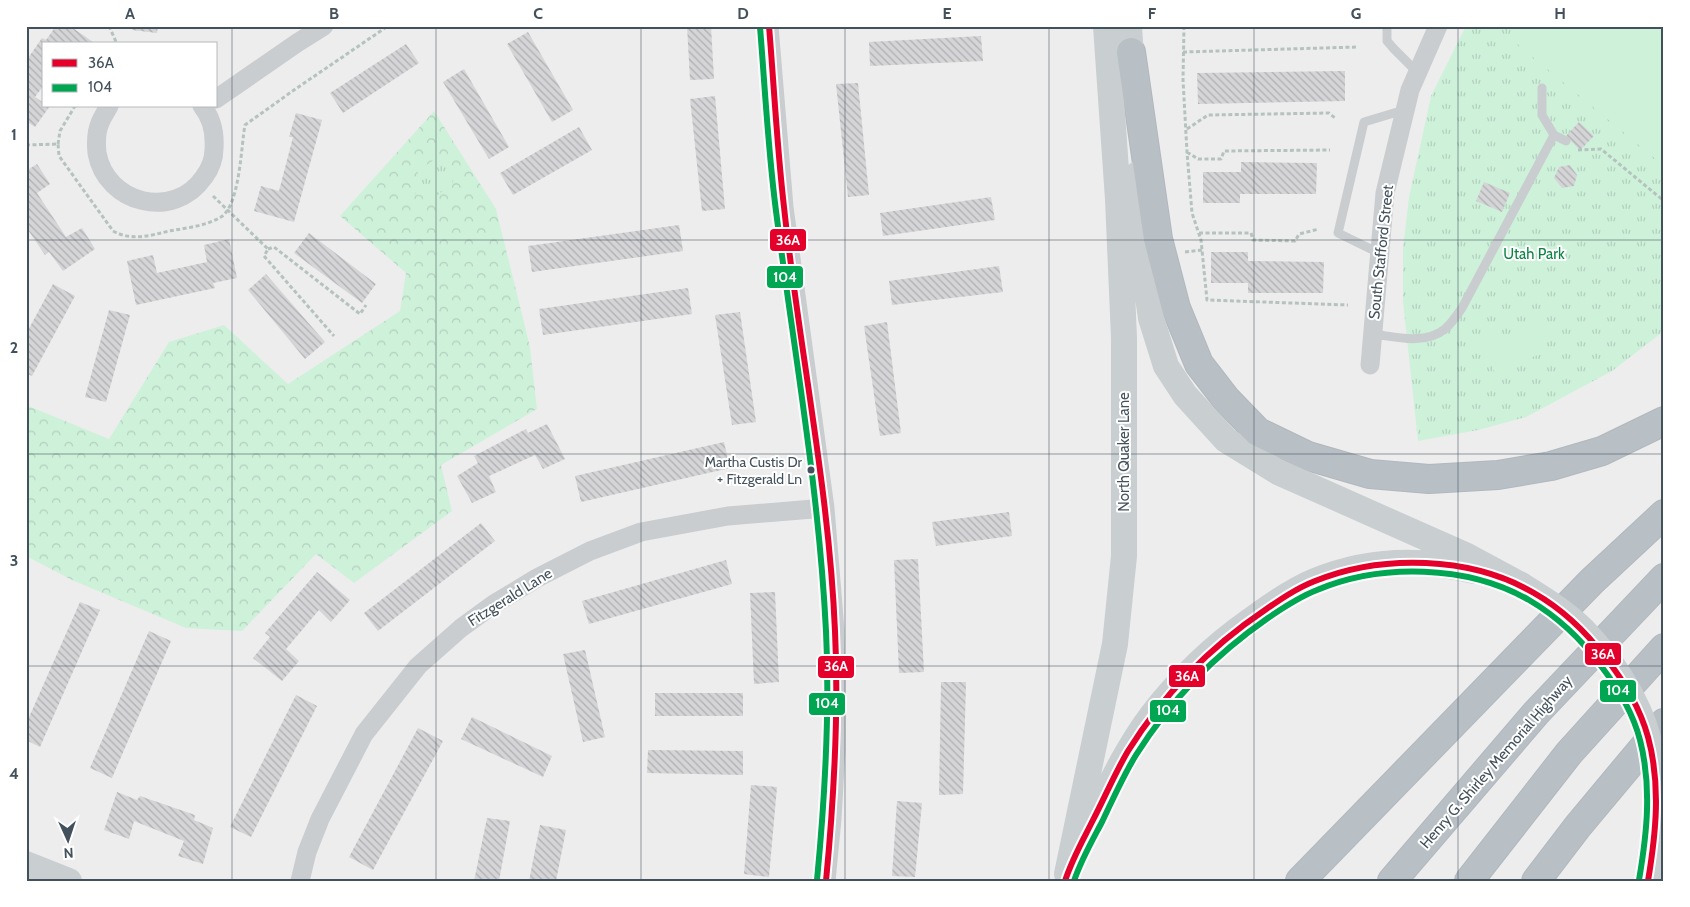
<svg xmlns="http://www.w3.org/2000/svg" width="1690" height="907" font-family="Cabin,sans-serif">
	<defs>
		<pattern id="forest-crowns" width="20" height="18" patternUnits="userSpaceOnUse" patternTransform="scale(1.25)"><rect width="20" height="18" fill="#cef1da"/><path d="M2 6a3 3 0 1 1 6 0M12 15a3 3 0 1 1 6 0" fill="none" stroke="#b2d0be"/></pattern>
		<pattern id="park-tufts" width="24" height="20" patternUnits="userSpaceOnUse" patternTransform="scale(1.25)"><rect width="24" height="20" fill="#cef1da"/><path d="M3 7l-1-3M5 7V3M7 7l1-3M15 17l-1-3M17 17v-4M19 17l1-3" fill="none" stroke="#b2d0be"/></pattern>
		<pattern id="building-back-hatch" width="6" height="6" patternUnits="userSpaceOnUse" patternTransform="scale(1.25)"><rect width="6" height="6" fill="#d5d5d7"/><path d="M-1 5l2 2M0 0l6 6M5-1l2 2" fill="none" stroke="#aeafb2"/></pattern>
	</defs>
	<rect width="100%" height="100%" fill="#eeeded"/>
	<!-- forest -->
	<path fill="url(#forest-crowns)" d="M434,111l62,98 34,138 7,62 -96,56 11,46 -98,72 -38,-29 -74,77 -56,-3 -114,-48 -46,-24v-151l83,34 60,-97 55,-17 64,59 112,-73 6,-38 -66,-57z"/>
	<!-- park -->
	<path fill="url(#park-tufts)" d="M1466,26h198v305l-52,40 -86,46 -48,13 -60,11 -15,-139v-54l6,-51 22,-101z
		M447,159l6,24 -19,15 -19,-4 3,-23 16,-11z"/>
	<!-- pitch -->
	<path fill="#cef1da" d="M1530,26h134v140l-148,-123z
		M1539,323l10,28 -55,20 -10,-28z"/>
	<!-- building -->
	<path fill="url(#building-back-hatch)" d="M56,26h14l23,16 -2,2h-47v41l-9,12 9,6v3h6l-15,21 -9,-6v-60l16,-23 4,2z
		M132,26h26l-1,7 -25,-3z
		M687,26h24l3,53 -24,1z
		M528,32l45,78 -21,12 -45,-78z
		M981,36l2,25 -113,5 -1,-24z
		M406,44l13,19 -76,50 -13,-20z
		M464,69l45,78 -20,12 -46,-77z
		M1345,71v30l-147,3 -1,-31z
		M858,83l11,112 -21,2 -12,-113z
		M715,96l10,113 -23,2 -12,-112z
		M296,113l26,7 -28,102 -40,-11 7,-25 18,5 14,-54h-4z
		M1579,122l15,14 -14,14 -14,-14z
		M579,127l13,23 -79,45 -13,-22z
		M1241,162l76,1 -1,31h-76v9h-37v-31h38z
		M37,164l13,20 -13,9 29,44 16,-9 13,21 -32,22 -14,-19 -4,3 -19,-28v-56z
		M1570,165l7,10 -3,11 -12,2 -8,-10 5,-11z
		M1484,182l26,11 -8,19 -26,-11z
		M991,197l4,23 -112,16 -3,-23z
		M679,225l4,26 -151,21 -4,-26z
		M309,233l67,51 -14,19 -68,-50z
		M229,239l8,39 -24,5 2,5 -79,17 -9,-44 26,-6 4,18 50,-11 -3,-17z
		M1211,252h37v9l76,1 -1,31h-75v-10h-37z
		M999,266l4,26 -111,13 -3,-24z
		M266,274l59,68 -20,17 -57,-69z
		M53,284l22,12 -43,80 -6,-3v-39z
		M688,288l4,26 -149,21 -4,-26z
		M109,310l21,5 -24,87 -21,-5z
		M740,312l16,110 -24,3 -17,-110z
		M887,322l14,111 -21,3 -16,-110z
		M547,424l18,35 -22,10 -8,-14 -46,21 7,16 -24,11 -15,-27 21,-13 -4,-7 52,-27 2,4z
		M724,442l6,26 -149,34 -6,-26z
		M1009,512l3,24 -76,10 -4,-24z
		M481,523l14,18 -117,90 -14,-18z
		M918,559l6,113 -25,1 -5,-113z
		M726,560l6,24 -143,40 -7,-23z
		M317,572l33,28 -19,22 -12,-12 -33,39 13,12 -17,20 -29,-23 17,-21 -5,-4z
		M775,592l4,90 -25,2 -4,-91z
		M80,602l20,8 -60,137 -14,-7v-16z
		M149,631l22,10 -59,137 -22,-10z
		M585,650l20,87 -22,5 -20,-88z
		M941,682h25l-3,112 -24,1z
		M655,693h88v23h-88z
		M296,695l21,11 -66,131 -21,-10z
		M472,717l80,39 -9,21 -82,-38z
		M418,728l25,13 -70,129 -24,-13z
		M648,750l95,1v24l-96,-2z
		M751,785l26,2 -8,90 -25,-3z
		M117,792l20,8 3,-4 55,19 -1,5 19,8 -10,36 -25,-8 6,-15 -50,-20 -5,18 -25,-9z
		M897,801l25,2 -7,74 -23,-1z
		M487,818l23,3 -11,60h-25z
		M540,825l26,5 -10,51h-27z"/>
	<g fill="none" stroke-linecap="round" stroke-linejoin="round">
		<defs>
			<path id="highway" d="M1131,52l27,187 18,69 23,56 27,35 32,33 50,24 62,18 59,5 69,-4 53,-9 51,-15 62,-30
				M1300,881l292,-300 72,-67
				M1392,881l144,-168 128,-135
				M1469,881l100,-128 95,-105
				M1536,881l42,-55 86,-103"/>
		</defs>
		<!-- highway casing -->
		<use href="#highway" stroke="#b1b8be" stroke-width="30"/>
		<!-- path -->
		<path stroke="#b5c3be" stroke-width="3" stroke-dasharray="4 2.5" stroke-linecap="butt" d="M109,26l8,18
			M1184,26l-1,54 4,72 5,61 9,27 6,60 141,5
			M1183,52l175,-5
			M1187,129l21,-14 121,-2 7,6
			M58,144l2,-13 15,-25
			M26,145l32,-1 1,12 54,75c18,10 36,5 56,0 17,-3 37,-5 52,-14 19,-12 20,-71 24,-92l49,-35 94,-64
			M1578,150l23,-1 63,52
			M1187,152l11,7h23l3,-8 106,-1
			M213,196l55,53 -4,7 70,80
			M1199,233h52l2,7 42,1 4,-7 20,-5
			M268,249l6,-2 86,67 6,-9
			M1185,252l17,-2"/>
		<!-- lane -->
		<path stroke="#c9cdcf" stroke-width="9" d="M1387,26v15l7,8 23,23
			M1542,88v27l12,20
			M1379,253l-41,-20 26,-111 40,-12
			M1373,334c23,3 52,11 72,-5 7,-6 12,-14 17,-21l92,-173 12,6"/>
		<!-- street -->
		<path stroke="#c9cdcf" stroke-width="19" d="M769,26l15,181 41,301 10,122 1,51v69l-4,69 -6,62
			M216,99l81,-56 27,-17
			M109,106c-3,6 -7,11 -9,17 -4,9 -4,20 -3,30 9,51 77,68 107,24 6,-8 10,-18 10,-28 1,-15 -2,-31 -12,-43
			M1370,365l15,-172 25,-103 28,-64
			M300,881l7,-29 13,-33 44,-85 54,-68 43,-38 33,-24 43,-26 53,-27 51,-19 87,-16 97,-8"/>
		<!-- secondary -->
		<path stroke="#c9ced1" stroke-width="26" d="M1129,26l3,47
			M1138,174l5,89 8,55 15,48 19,29 41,45 52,32 189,84 54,29
			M1084,838c21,-42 40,-86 68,-123 28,-36 61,-68 98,-94 20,-15 41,-30 65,-40 51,-21 106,-23 160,-10
			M26,864l43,17
			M1067,874l48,-230 9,-88v-218l-6,-139 -12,-173
			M1648,881l6,-41 3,-57"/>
		<!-- highway -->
		<use href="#highway" stroke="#b8bfc5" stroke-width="28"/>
		<!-- secondary-bridge -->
		<path stroke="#c9ced1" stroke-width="26" d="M1521,585c21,13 44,27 62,45 27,28 55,69 65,108 4,14 6,30 9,45"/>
		<defs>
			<path id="bus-1" d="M769,26c5,60 8,121 15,181 15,141 45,281 51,424 4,84 -1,167 -9,250
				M1065,881c7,-22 18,-41 28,-61 12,-23 22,-47 35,-69 35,-56 82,-104 137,-141 16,-11 32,-22 50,-29 67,-27 156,-25 219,12 28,16 52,39 71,64 19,24 35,51 43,80 13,48 8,96 0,144"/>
			<path id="bus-2" d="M760,27c5,61 8,123 16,184 18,140 43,279 50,420 4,83 -1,166 -9,249
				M1074,881c7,-21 18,-40 28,-59 11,-23 21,-46 34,-67 34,-54 80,-101 132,-137 16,-11 31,-21 49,-28 64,-27 151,-25 212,10 29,17 53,40 72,66 17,22 32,47 39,74 12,47 7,93 -1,140"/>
		</defs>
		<!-- bus-1 casing -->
		<use href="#bus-1" stroke="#fff" stroke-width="10"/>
		<!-- bus-2 casing -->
		<use href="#bus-2" stroke="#fff" stroke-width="10"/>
		<!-- bus-1 -->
		<use href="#bus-1" stroke="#e4002b" stroke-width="6"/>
		<!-- bus-2 -->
		<use href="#bus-2" stroke="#00a651" stroke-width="6"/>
	</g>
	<!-- grid -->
	<path fill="none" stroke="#43515c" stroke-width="1" stroke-opacity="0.55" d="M232,26v855M436,26v855M641,26v855M845,26v855M1049,26v855M1254,26v855M1458,26v855M26,240h1638M26,454h1638M26,666h1638"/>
	<!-- markers -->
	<circle fill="#43515c" stroke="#fff" stroke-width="2" cx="811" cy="470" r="4.5"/>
	<g text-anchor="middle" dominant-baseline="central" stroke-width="4" stroke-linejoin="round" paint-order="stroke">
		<!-- bus labels -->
		<g font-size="14" fill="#43515c" stroke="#fff" text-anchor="end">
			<text x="802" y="462">Martha Custis Dr<tspan x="802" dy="17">+ Fitzgerald Ln</tspan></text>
		</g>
		<!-- street labels -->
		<g font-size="15" fill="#43515c" stroke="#fff">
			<text transform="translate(1381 252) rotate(-84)">South Stafford Street</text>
			<text transform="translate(1124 452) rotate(-90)">North Quaker Lane</text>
			<text transform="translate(510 597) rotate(-32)">Fitzgerald Lane</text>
			<text transform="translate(1496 762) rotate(-49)">Henry G. Shirley Memorial Highway</text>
		</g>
		<!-- park labels -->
		<g font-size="15" fill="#0c8443" stroke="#fff">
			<text x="1534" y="254">Utah Park</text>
		</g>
	</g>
	<g stroke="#fff" stroke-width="2">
		<rect x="769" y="228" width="38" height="24" rx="5" fill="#e4002b"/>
		<rect x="766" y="265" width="38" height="24" rx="5" fill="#00a651"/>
		<rect x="1584" y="642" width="38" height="24" rx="5" fill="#e4002b"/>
		<rect x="817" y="655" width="38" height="24" rx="5" fill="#e4002b"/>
		<rect x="1168" y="664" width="38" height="24" rx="5" fill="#e4002b"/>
		<rect x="1599" y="679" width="38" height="24" rx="5" fill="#00a651"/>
		<rect x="808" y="692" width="38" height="24" rx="5" fill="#00a651"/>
		<rect x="1149" y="699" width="38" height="24" rx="5" fill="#00a651"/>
	</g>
	<g font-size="14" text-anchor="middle" font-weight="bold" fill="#fff">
		<text x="788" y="245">36A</text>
		<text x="785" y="282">104</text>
		<text x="1603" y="659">36A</text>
		<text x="836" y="671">36A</text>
		<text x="1187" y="681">36A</text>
		<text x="1618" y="695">104</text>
		<text x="827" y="708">104</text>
		<text x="1168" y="715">104</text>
	</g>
	<!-- border -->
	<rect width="1690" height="907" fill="none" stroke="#ffffff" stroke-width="55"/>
	<!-- legend -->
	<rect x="42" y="42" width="175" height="65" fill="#ffffff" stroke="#b4b9be"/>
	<rect x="52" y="59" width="25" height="8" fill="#e4002b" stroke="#b4b9be"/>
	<text x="88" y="68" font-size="15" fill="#43515c">36A</text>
	<rect x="52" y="84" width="25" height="8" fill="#00a651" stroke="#b4b9be"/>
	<text x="88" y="92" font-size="15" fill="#43515c">104</text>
	<!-- north arrow -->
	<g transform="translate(68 840) rotate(177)" stroke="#ffffff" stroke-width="4" paint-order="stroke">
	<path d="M0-4L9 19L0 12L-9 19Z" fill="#43515c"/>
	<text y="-8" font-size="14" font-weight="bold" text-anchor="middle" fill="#43515c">N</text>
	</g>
	<rect x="28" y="28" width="1634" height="852" fill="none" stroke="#43515c" stroke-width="2"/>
	<g font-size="16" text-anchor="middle" font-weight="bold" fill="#43515c">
		<text x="130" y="19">A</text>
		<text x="334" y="19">B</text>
		<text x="538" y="19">C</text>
		<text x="743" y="19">D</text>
		<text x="947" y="19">E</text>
		<text x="1152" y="19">F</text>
		<text x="1356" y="19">G</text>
		<text x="1560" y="19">H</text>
		<text x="14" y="140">1</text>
		<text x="14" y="353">2</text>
		<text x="14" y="566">3</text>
		<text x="14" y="779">4</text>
	</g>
</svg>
